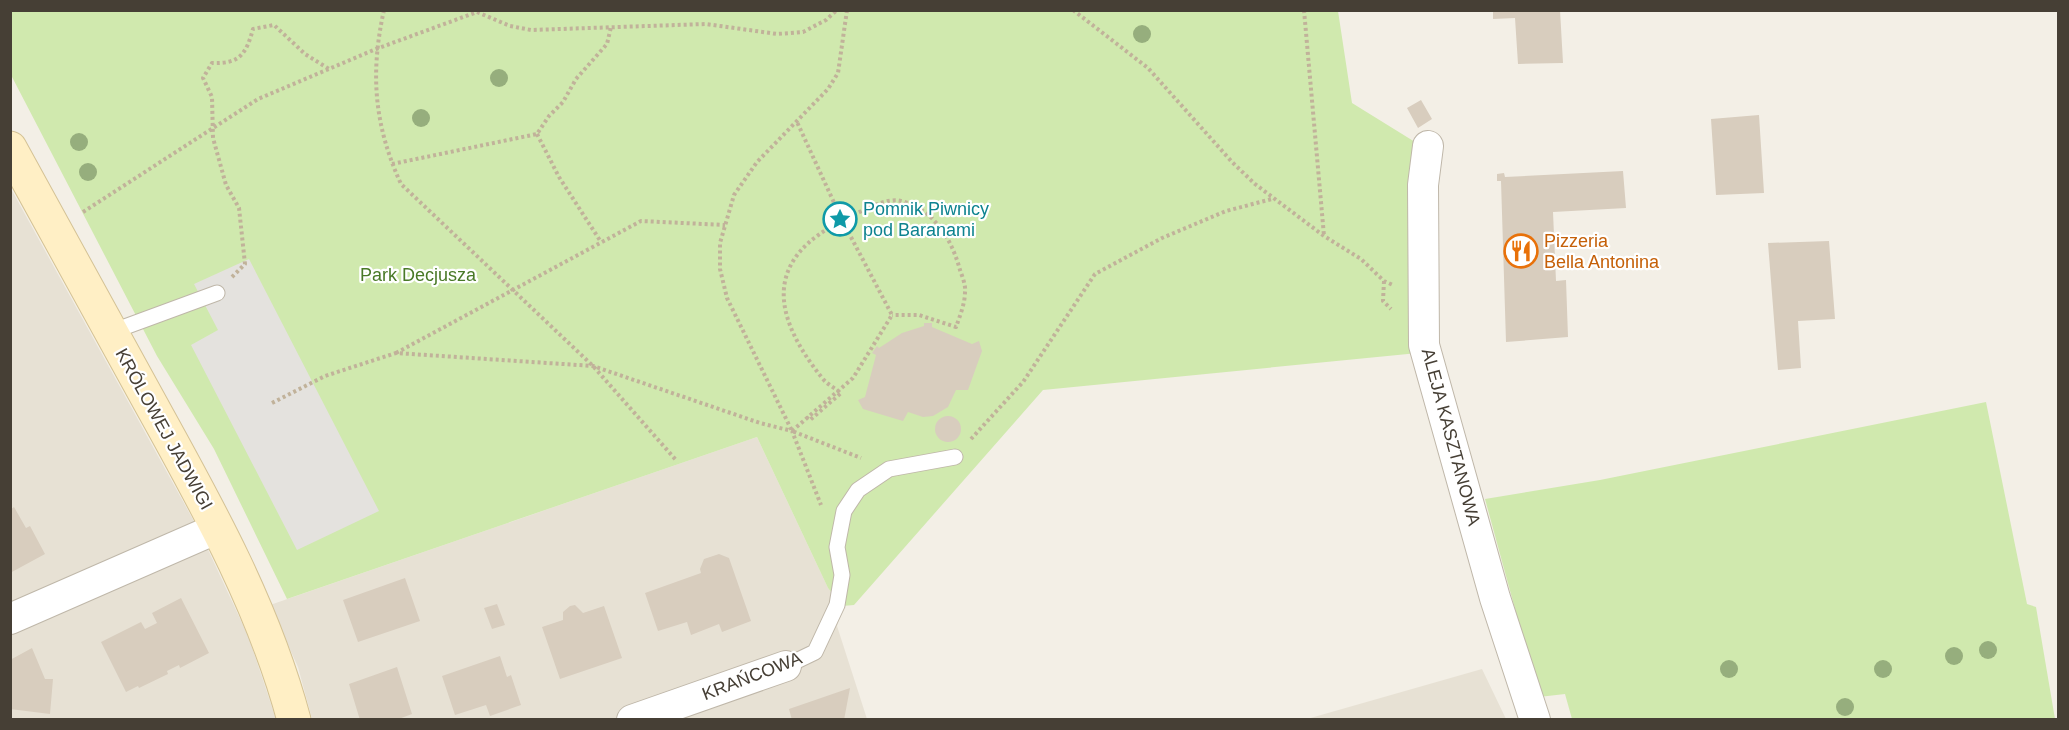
<svg xmlns="http://www.w3.org/2000/svg" width="2069" height="730" font-family="Helvetica,sans-serif">
	<rect width="100%" height="100%" fill="#f3efe6"/>
	<!-- residential -->
	<path fill="#e7e1d4" d="M10,187l186,338 -186,84z
		M757,437l71,151 14,18 -5,20 30,93h-555l-14,-52 -28,-62z
		M204,541l45,97 27,81h-265l-1,-88z
		M1482,669l24,50h-199z"/>
	<!-- green -->
	<path fill="#d0e9ae" d="M11,10l1327,1 14,92 63,39 3,211 -375,37 -189,215 -12,1 -14,-18 -71,-151 -470,162 -73,-150 -57,-93 -146,-281z
		M1986,402l41,202 9,3 19,112h-483l-7,-25 -26,3 -54,-198 115,-19z"/>
	<!-- parking -->
	<path fill="#e4e2de" d="M249,259l130,252 -82,39 -106,-205 27,-15 -24,-46z"/>
	<!-- building -->
	<path fill="#d8cdbe" d="M1493,10h67l3,53 -45,1 -3,-46 -22,1z
		M1421,100l11,19 -14,9 -11,-20z
		M1759,115l5,78 -48,2 -5,-76z
		M1623,171l3,37 -73,4 3,69 10,-1 2,57 -62,5 -5,-161h-4v-7l7,-1 1,4z
		M1829,241l6,78 -37,2 3,47 -23,2 -10,-127z
		M924,323h8v4l40,17 7,-3 3,10 -14,39h-12l-8,17 -15,9 -10,1 -15,-5 -5,9 -40,-12 -5,-9 7,-3 11,-42 -4,-2 5,-7 2,2 23,-15 22,-7z
		M935 429a13 13 0 1 1 26 0a13 13 0 1 1-26 0Z
		M14,507l12,21 4,-2 15,28 -35,19v-63z
		M719,554l10,4 22,63 -29,11 -3,-8 -28,11 -4,-13 -29,9 -13,-38 56,-20 -1,-4 4,-10z
		M405,578l15,43 -62,21 -15,-42z
		M181,598l28,55 -29,15 -1,-3 -12,6 1,3 -29,14 -1,-2 -12,6 -25,-50 40,-20 4,7 12,-6 -5,-10z
		M497,604l8,21 -13,4 -8,-21z
		M575,605l8,8 21,-7 18,52 -62,21 -18,-52 21,-7v-8l7,-6z
		M32,648l13,31h8l-3,35 -40,-5v-49z
		M500,656l7,21 4,-2 10,30 -31,11 -4,-11 -31,10 -13,-39z
		M397,667l15,47 -16,6h-36l-11,-36z
		M850,688l-6,32h-52l-3,-11z"/>
	<g fill="none" stroke-linecap="round" stroke-linejoin="round">
		<defs>
			<path id="lane" d="M111,332l106,-39
				M786,666l29,-14 22,-47 5,-30 -5,-28 7,-36 14,-21 31,-21 66,-12"/>
			<path id="street" d="M1428,146l-5,39 1,160 71,253 40,122
				M10,619l208,-91
				M632,720l154,-54"/>
			<path id="secondary" d="M10,148c46,84 92,167 138,251 57,103 115,205 146,321"/>
		</defs>
		<!-- lane casing -->
		<use href="#lane" stroke="#bfb7a9" stroke-width="17"/>
		<!-- street casing -->
		<use href="#street" stroke="#bfb7a9" stroke-width="32"/>
		<!-- secondary casing -->
		<use href="#secondary" stroke="#d4c295" stroke-width="35"/>
		<!-- path -->
		<path stroke="#c1b29a" stroke-width="4" stroke-dasharray="3 3" stroke-linecap="butt" d="M384,10c-14,63 -10,115 17,174l192,182 83,94
			M847,10l-9,63 -10,16 -71,73 -23,33 -14,48v26l7,29 65,133 69,27
			M1073,10l75,58 84,94 23,22 69,52 37,23 23,22 9,4
			M1304,10l20,226
			M537,134l22,43 42,65
			M392,164l145,-30 12,-18 14,-14 13,-23 31,-35 4,-17
			M83,212l175,-113 118,-50 101,-37 33,14 21,4 175,-6 71,10 26,-2 23,-12 11,-10
			M232,277l13,-13 -6,-56 -13,-23 -13,-47 -1,-41 -9,-19 9,-15c28,1 34,-9 41,-34l21,-4 31,29 24,15
			M1384,281l-1,20 8,8
			M396,353l245,-132 84,4
			M272,403l53,-27 71,-23 197,13 167,57 32,8 29,74
			M806,417l4,3 31,-27c-6,-5 -13,-8 -18,-14 -52,-64 -60,-121 23,-160 14,-7 39,-22 55,-18 33,8 51,39 59,69 2,6 6,15 5,22 0,11 -5,24 -9,35l-37,-12h-27
			M792,431l61,-53 39,-63 -50,-95 -45,-98
			M971,439l52,-57 72,-108 67,-36 64,-27 46,-12"/>
		<!-- lane -->
		<use href="#lane" stroke="#fff" stroke-width="15"/>
		<!-- street -->
		<use href="#street" stroke="#fff" stroke-width="30"/>
		<!-- secondary -->
		<use href="#secondary" stroke="#ffefc5" stroke-width="33"/>
	</g>
	<!-- trees -->
	<g fill="#96ae7d">
		<circle cx="1142" cy="34" r="9"/>
		<circle cx="499" cy="78" r="9"/>
		<circle cx="421" cy="118" r="9"/>
		<circle cx="79" cy="142" r="9"/>
		<circle cx="88" cy="172" r="9"/>
		<circle cx="1988" cy="650" r="9"/>
		<circle cx="1954" cy="656" r="9"/>
		<circle cx="1729" cy="669" r="9"/>
		<circle cx="1883" cy="669" r="9"/>
		<circle cx="1845" cy="707" r="9"/>
	</g>
	<!-- icons -->
	<defs>
		<symbol id="sight-ring" viewBox="-11 -11 22 22"><circle r="9.5" fill="#fff" stroke="#0f9aa8" stroke-width="1.5"/><path d="M0-6L1.8-2.2L6-1.7L2.9 1.2L3.7 5.4L0 3.3L-3.7 5.4L-2.9 1.2L-6-1.7L-1.8-2.2Z" fill="#0f9aa8"/></symbol>
		<symbol id="restaurant-ring" viewBox="-11 -11 22 22"><circle r="9.5" fill="#fff" stroke="#e8710a" stroke-width="1.5"/><path d="M-5-6h1v4h1v-4h1v4h1v-4h1v5L-1.5 .5V6h-2V.5L-5-1ZM5-6V6H3V1.5H1.5Q1.5-4 5-6Z" fill="#e8710a"/></symbol>
	</defs>
	<g fill-rule="evenodd">
		<use href="#sight-ring" x="821" y="200" width="38" height="38"/>
		<use href="#restaurant-ring" x="1502" y="232" width="38" height="38"/>
	</g>
	<g text-anchor="middle" dominant-baseline="central" stroke-width="4.5" stroke-linejoin="round" paint-order="stroke">
		<!-- culture labels -->
		<g font-size="18" fill="#0d838f" stroke="#fff" text-anchor="start">
			<text x="863" y="209">Pomnik Piwnicy<tspan x="863" dy="21">pod Baranami</tspan></text>
		</g>
		<!-- food labels -->
		<g font-size="18" fill="#c56008" stroke="#fff" text-anchor="start">
			<text x="1544" y="241">Pizzeria<tspan x="1544" dy="21">Bella Antonina</tspan></text>
		</g>
		<!-- park labels -->
		<g font-size="18" fill="#497927" stroke="#fff">
			<text x="418" y="275">Park Decjusza</text>
		</g>
		<!-- street labels -->
		<g font-size="18" fill="#463f35" stroke="#fff">
			<text transform="translate(164 429) rotate(61)">KRÓLOWEJ JADWIGI</text>
			<text transform="translate(1451 437) rotate(75)">ALEJA KASZTANOWA</text>
			<text transform="translate(752 676) rotate(-21)">KRAŃCOWA</text>
		</g>
	</g>
	<!-- border -->
	<rect width="2069" height="730" fill="none" stroke="#463f35" stroke-width="24"/>
</svg>
